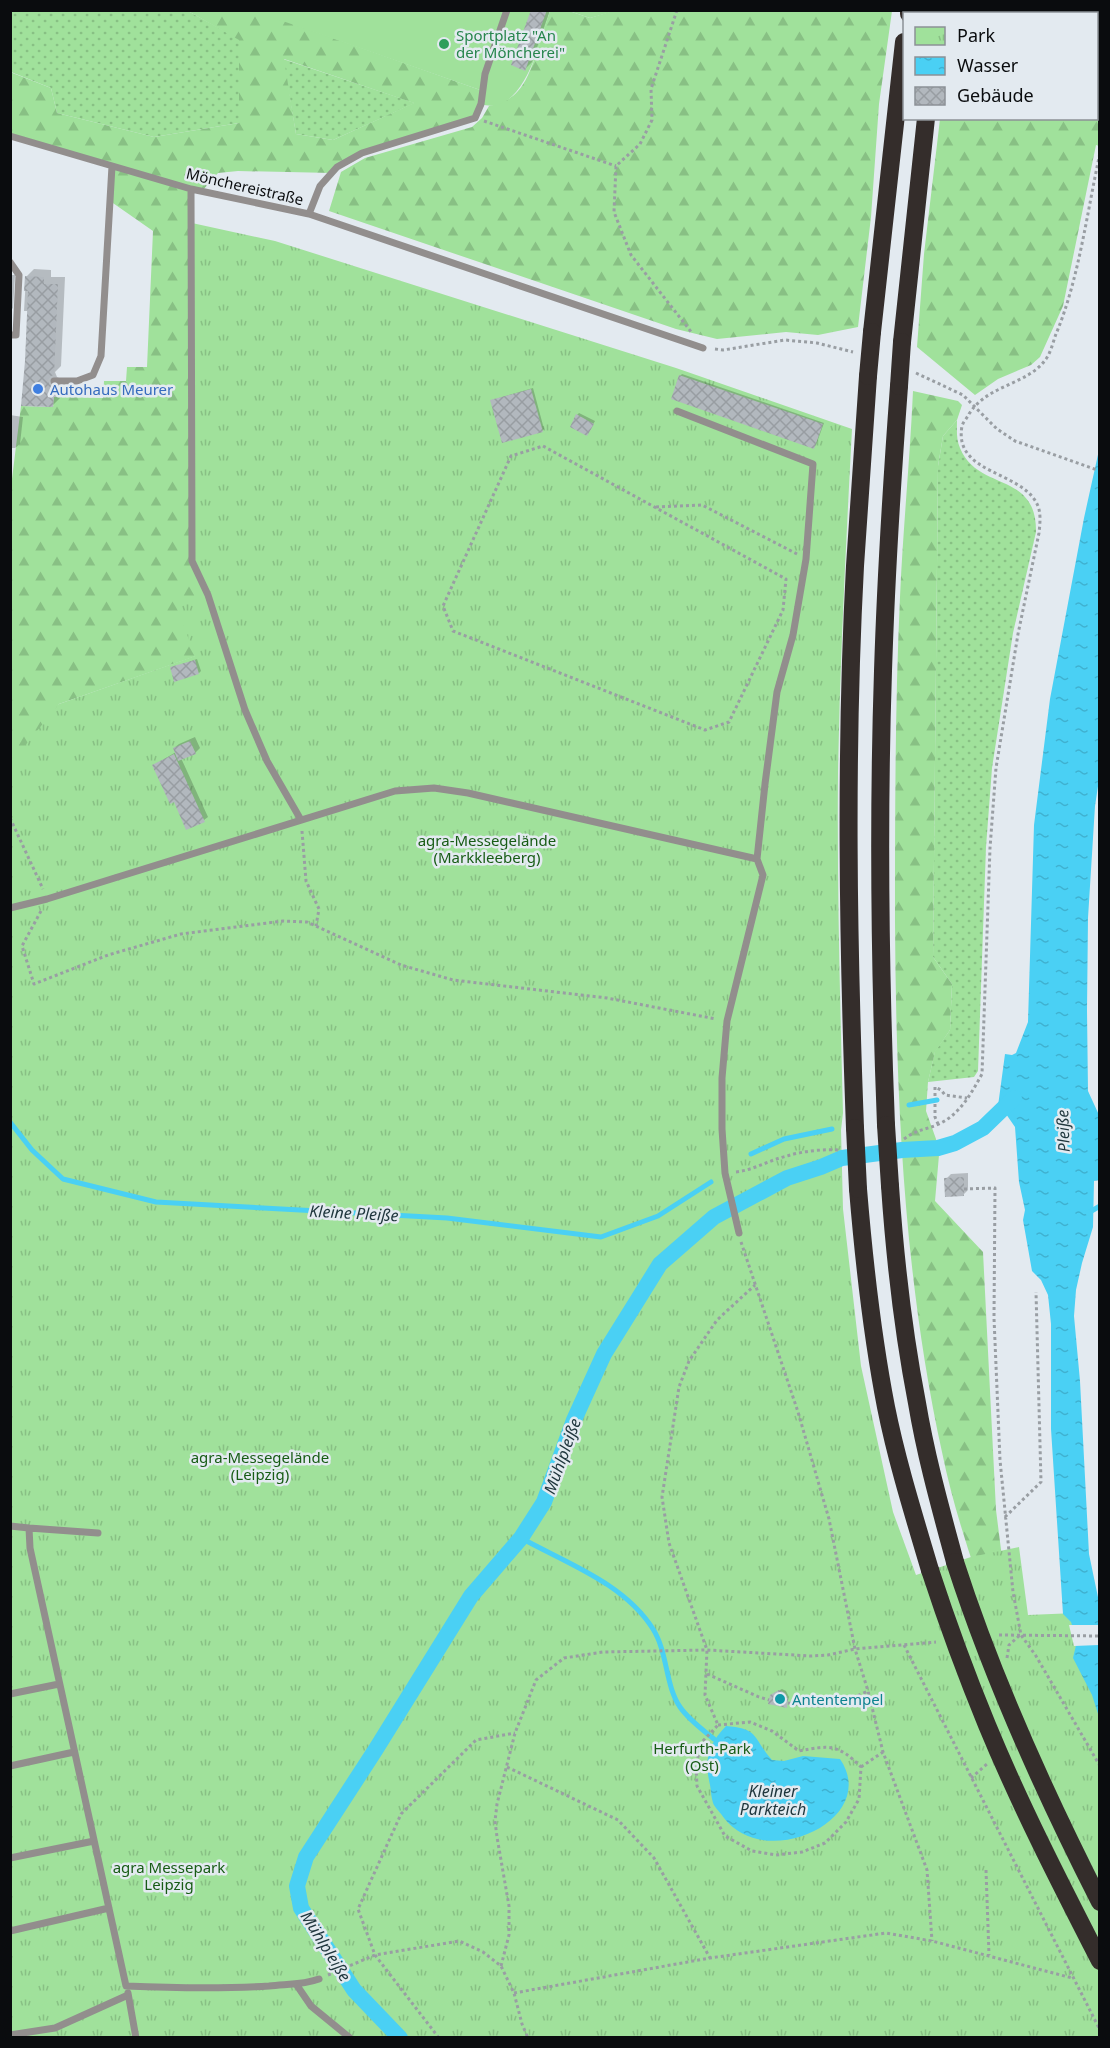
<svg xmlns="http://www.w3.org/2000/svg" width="1110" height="2048" font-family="'Noto Sans',sans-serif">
	<defs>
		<pattern id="grass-dots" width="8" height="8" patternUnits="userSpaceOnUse" patternTransform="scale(1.5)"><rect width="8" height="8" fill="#a0e19b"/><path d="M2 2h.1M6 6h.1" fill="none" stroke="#88c084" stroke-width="1.8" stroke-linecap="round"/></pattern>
		<pattern id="forest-firs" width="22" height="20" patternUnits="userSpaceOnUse" patternTransform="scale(1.5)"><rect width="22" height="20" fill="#a0e19b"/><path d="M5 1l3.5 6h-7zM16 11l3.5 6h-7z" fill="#88c084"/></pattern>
		<pattern id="park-tufts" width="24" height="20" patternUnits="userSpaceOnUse" patternTransform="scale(1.5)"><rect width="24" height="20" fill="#a0e19b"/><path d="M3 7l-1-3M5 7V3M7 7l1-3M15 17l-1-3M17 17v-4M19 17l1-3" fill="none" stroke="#88c084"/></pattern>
		<pattern id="water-ripples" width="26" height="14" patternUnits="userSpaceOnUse" patternTransform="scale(1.5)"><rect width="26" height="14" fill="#4ad0f4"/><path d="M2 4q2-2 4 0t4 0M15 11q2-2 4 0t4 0" fill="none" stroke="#3fb1d0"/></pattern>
		<pattern id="building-cross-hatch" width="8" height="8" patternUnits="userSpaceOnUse" patternTransform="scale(1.5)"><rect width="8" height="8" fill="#b2b8be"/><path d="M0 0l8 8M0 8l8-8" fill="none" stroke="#989da2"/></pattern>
	</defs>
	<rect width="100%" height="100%" fill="#e3eaf0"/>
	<!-- grass -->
	<path fill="url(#grass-dots)" d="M10,11h178l51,28v84l-85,14 -97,-24 -6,-25 -40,-16z
		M283,59l132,44 -82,37 -37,-6z
		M957,420c0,10 -1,19 3,28 18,44 77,23 76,84l-23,101 -21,135 -6,79 -8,224 -4,6 -46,5 7,-31 15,-21 2,-46 -19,-27 5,-491 5,-30z"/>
	<!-- forest -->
	<path fill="url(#forest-firs)" fill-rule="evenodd" d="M254,10l229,81 -8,27 -113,35 -30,20 -94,-2 -20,2 -16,18 -10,-2 16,406 -12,61 -137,48 -49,114v-323l11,-89 32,1 1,-10 49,1 1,-17h22l1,-14h20l6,-136 -43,-30 1,-36 -100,-29 -1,-64 41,16 6,25 97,24 85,-14v-83l-51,-29zM284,59l130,44 -81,37 -37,-6z
		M616,10l276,1 -13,93 -8,113 -13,110 -40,8 -32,-3 -69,7 -41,-10 -347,-118 12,-39 24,-14 107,-31 10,-9 7,-12c11,-2 21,-6 29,-15 14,-14 25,-60 32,-80h19l21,7z
		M956,11h144l-1,135 -3,-1 -33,161 -23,51 -9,8 -33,14 -23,16 -58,-48 7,-93 16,-135 156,-1v-104l-140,-1z
		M913,391l45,10 4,4 -5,15 -14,16 -5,30 -5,491 19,27 -2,46 -15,22 -7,30 -2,29 10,28 3,16 -4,46 48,51 13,258 10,79 -12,36c-20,-57 -40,-114 -52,-173 -38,-174 -46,-352 -47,-530 0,-108 0,-217 5,-325 3,-69 10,-138 13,-206z"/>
	<!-- park -->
	<path fill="url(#park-tufts)" d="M192,223l83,18 401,127 176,61c-6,115 -12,229 -14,344 -1,113 2,226 5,340l-2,17 2,79 18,157 32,146 23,63 55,-18 48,-10 9,68 71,-3v425h-1088l-1,-1281 4,3 45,-55 136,-48 -19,-51 32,-10 -16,-34z"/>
	<!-- pitch -->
	<path fill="#a0e19b" d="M254,11h296c-9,27 -26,107 -69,93l2,-13z
		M569,11h46l-25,7z"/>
	<!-- water -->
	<path fill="url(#water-ripples)" d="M1099,450l1,323 -5,33 -7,112 -1,92 1,81 11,24 1,65 -6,1 -1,46 -11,36 -6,27 -2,26 6,65 9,173 10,48 -1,29 1,86 -7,-22 -19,-37 4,-17 -6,-19 -8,-8 -12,-185v-105l-3,-29 -7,-15 -9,-9 -9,-51 2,-10 -6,-28 -4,-55 -9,-13 -3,3 -9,-8 4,-3 7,-52 7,1 4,-2 12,-31 6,-197 16,-126 34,-181z
		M726,1726c34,3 26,11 46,34l12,1 19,-5 37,3c41,60 -74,114 -116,59 -3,-5 -9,-10 -11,-15 -2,-6 -2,-13 -3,-18 -6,-26 -2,-40 16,-59z"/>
	<!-- pier -->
	<path fill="#e3eaf0" d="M1069,1625h30v20l-25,1z"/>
	<!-- shadow -->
	<path fill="#0003" d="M533,10h17l-18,52 -7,7z
		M34,269l17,1v7h14l-4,89 -6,6 2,5 4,2 -1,19 -7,7 -24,-94h-5l2,-34z
		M10,275h5l-2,33 -2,2z
		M682,374l142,49 -8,22 -2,2 -134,-71z
		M533,388l11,41 -2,2 -50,-31z
		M579,413l16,8 -6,11 -12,-17z
		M10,415l13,2 -3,27 -5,4h-5z
		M197,659l4,12 -2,2 -28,-5z
		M195,737l5,11 -5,5 -14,5 27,59 -4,3 -29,-20 -21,-35 22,-13 -2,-4 5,-4z
		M968,1173v17l-5,5 -17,-16 5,-5z
		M782,1689l4,2 3,6 -3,10 -12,-14z"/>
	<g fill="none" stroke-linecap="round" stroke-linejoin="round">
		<!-- stream -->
		<path stroke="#4ad0f4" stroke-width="5" d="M909,1105l28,-5
			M10,1122l22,28 31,29 93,23 291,16 154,19 57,-21 53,-34
			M751,1154l33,-15 48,-10
			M1088,1213l12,-7
			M521,1538c45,25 103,45 132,91 15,24 12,56 27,78 9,13 23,23 34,32"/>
		<!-- canal -->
		<path stroke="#4ad0f4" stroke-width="16" d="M400,2038l-46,-48 -53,-82 -4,-22 9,-29 70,-108 95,-153 50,-58 23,-36 30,-82 30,-66 56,-90 54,-47 73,-39 34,-11 21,-9 60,-8 36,-2 17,-5 28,-15 31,-30"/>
	</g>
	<!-- building -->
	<path fill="url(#building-cross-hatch)" d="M531,10h16l-22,61 -14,-6z
		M25,276l19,1v7h14l-4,91 -3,1 -3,4 1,4 5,3 -1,20 -32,-1 4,-45 3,-70h-4z
		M679,375l144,49 -9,25 -143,-50z
		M531,389l12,43 -41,11 -12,-43z
		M576,414l18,10 -7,12 -17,-9z
		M195,660l4,14 -25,8 -4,-15z
		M190,741l6,13 -18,7 -5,-13z
		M174,754l31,68 -19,8 -12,-28 -4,2 -18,-39z
		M964,1177v19l-19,1 -1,-19z
		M779,1690l6,3 3,6 -1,9 -19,-4 2,-9z"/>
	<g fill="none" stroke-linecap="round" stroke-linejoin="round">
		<!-- path -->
		<path stroke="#999ea3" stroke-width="3" stroke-dasharray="3 3" stroke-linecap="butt" d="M677,10l-26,79 1,31 -12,24 -24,22 -2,46 17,43 61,78
			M484,121l132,45
			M715,349l8,1 62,-10 32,3 36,9
			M916,373l47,22 34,34 18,12 85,30
			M543,446l243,133 -3,31 -54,112 -24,8 -252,-99 -10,-25 68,-150z
			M656,507l46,-2 95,49
			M10,818l33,71
			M302,831l4,50 13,28 -3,17
			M41,911l-19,35 12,38 74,-29 73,-21 102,-13 24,1 94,43 52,15 154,18 109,21
			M935,1096v-9l6,3 4,5 22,3
			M935,1104v13l3,7
			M904,1139c13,-10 22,-9 35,-15 21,-10 32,-30 43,-50l8,-226 6,-80 22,-134 21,-101c1,-9 2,-19 -1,-27 -15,-36 -85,-31 -76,-80 1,-4 5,-8 7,-12 19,-30 59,-29 77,-55 5,-7 7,-17 10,-25 23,-55 31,-122 44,-181
			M736,1172c18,-2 33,-12 51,-16 16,-5 36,-7 52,-6
			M964,1189l31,-1 -1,130 6,142 13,132 8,43 15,21 64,110
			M741,1242l57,170 31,107 26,130 13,42 15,61 44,118 5,71
			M1005,1517l36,-35 -5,-190
			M999,1635l101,1
			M904,1645l196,385
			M1007,1658l2,-13 10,-9
			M707,1674l52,23 10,3
			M788,1703c37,6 45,4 80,-12
			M718,1725l32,-3 22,9 27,20c31,-6 39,-7 62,16l-2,32 -13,23 -21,21 -23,9 -26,3 -24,-4 -27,-15 -28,-50 -1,-21 5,-22 17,-18 -13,-30 2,-45 -38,-107 -7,-46 17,-110 10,-26 28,-41 38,-35
			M507,1767l111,53 36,38 56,100
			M861,1767l22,-15
			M971,1778l16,-14
			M986,1870l3,85
			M501,1966l8,-31v-29l-12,-69 -2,-16 2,-17 18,-71 21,-53 28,-22 39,-6 104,-2 104,6 17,-1 27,-6 81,-7
			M328,1975l47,-20 84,-14 24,11 18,14 13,27 8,31 6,14
			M514,1993l196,-35 176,-25 46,8 140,37
			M439,2038l-64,-83 -17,-46 43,-95 75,-74 39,-7"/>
		<!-- lane -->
		<path stroke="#928e8d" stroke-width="7" d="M10,136l181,53 118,25 394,134
			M191,189l1,372 16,34 37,115 22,51 34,59
			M309,214l11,-28 17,-19 25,-14 113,-35 6,-14 4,-30 22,-64
			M10,262l9,13 -3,60h-6
			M54,381h23l16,-6 8,-19 11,-190
			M677,411l136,53 -7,95 -13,76 -16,57 -12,92 -8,75 6,16 -36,146 -5,57v51l3,44 14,60
			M10,908l37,-9 348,-108 39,-3 34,5 289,66
			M10,1526l19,2 1,20 96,438c48,2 95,3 143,0 17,-2 34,-1 50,-7
			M29,1528l69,5
			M10,1694l49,-10
			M10,1766l64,-14
			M10,1858l84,-17
			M10,1931l99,-23
			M296,1984l15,22 39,32
			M128,1993l8,45
			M10,2035l45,-7 73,-33"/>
		<!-- highway -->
		<path stroke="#342d2b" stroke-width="18" d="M909,14v-4
			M940,14v-4
			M872,332l32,-290
			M902,342l24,-224
			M886,1125c-6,-151 -8,-303 -3,-454 3,-95 9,-190 16,-285
			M855,1128c-7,-187 -10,-375 0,-562 4,-63 9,-127 13,-190
			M890,1186c5,73 13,145 27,217 9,54 24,107 38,159
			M858,1189c6,73 14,146 28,218 11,55 28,109 44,163"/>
		<!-- highway-bridge -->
		<path stroke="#342d2b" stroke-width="18" d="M868,376l4,-44
			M899,386l3,-44
			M886,1125l4,61
			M855,1128l3,61
			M955,1562c38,118 89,230 145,340
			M930,1570c17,52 36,104 57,155 33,80 73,158 113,236"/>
	</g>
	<!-- markers -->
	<circle fill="#2e9e5b" stroke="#e3eaf0" stroke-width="2" cx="444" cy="44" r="6"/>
	<circle fill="#3f7fe0" stroke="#e3eaf0" stroke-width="2" cx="38" cy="389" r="6"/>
	<circle fill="#0f9aa8" stroke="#e3eaf0" stroke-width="2" cx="780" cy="1699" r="6"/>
	<g text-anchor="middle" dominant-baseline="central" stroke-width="5" stroke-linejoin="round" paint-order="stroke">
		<!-- leisure labels -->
		<g font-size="15" fill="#27864d" stroke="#e3eaf0" text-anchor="start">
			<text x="456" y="35">Sportplatz "An<tspan x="456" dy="17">der Möncherei"</tspan></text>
		</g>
		<!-- street labels -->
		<g font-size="15" fill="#0a0c0e" stroke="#e3eaf0">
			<text transform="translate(245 186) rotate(13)">Mönchereistraße</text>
		</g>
		<!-- shop labels -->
		<g font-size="15" fill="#366cbe" stroke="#e3eaf0" text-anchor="start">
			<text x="50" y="389">Autohaus Meurer</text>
		</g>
		<!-- park labels -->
		<g font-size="15" fill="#175c15" stroke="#e3eaf0">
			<text x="487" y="840">agra-Messegelände<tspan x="487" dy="17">(Markkleeberg)</tspan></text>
			<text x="260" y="1457">agra-Messegelände<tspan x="260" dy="17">(Leipzig)</tspan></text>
			<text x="702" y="1748">Herfurth-Park<tspan x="702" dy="17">(Ost)</tspan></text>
			<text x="169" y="1867">agra Messepark<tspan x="169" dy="17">Leipzig</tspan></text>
		</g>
		<!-- culture labels -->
		<g font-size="15" fill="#0d838f" stroke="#e3eaf0" text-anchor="start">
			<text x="792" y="1699">Antentempel</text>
		</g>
		<!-- water labels -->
		<g font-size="16" font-style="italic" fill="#20373e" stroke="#e3eaf0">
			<text transform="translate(1063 1131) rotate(-92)">Pleiße</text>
			<text transform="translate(354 1213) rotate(3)">Kleine Pleiße</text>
			<text transform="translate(562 1456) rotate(-70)">Mühlpleiße</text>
			<text x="773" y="1791">Kleiner<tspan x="773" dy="18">Parkteich</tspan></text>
			<text transform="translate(326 1946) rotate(58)">Mühlpleiße</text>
		</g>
	</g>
	<!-- border -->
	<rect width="1110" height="2048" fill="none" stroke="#0a0c0e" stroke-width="24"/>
	<!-- legend -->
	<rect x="903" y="12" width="195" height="108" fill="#e3eaf0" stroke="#8c9196" stroke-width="1.5"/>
	<rect x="915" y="27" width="30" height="18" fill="url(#park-tufts)" stroke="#8c9196" stroke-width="1.5"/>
	<text x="957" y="42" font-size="18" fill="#0a0c0e">Park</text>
	<rect x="915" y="57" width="30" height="18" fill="url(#water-ripples)" stroke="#8c9196" stroke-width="1.5"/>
	<text x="957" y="72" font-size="18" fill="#0a0c0e">Wasser</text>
	<rect x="915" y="87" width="30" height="18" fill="url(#building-cross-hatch)" stroke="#8c9196" stroke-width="1.5"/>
	<text x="957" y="102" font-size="18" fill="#0a0c0e">Gebäude</text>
</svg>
